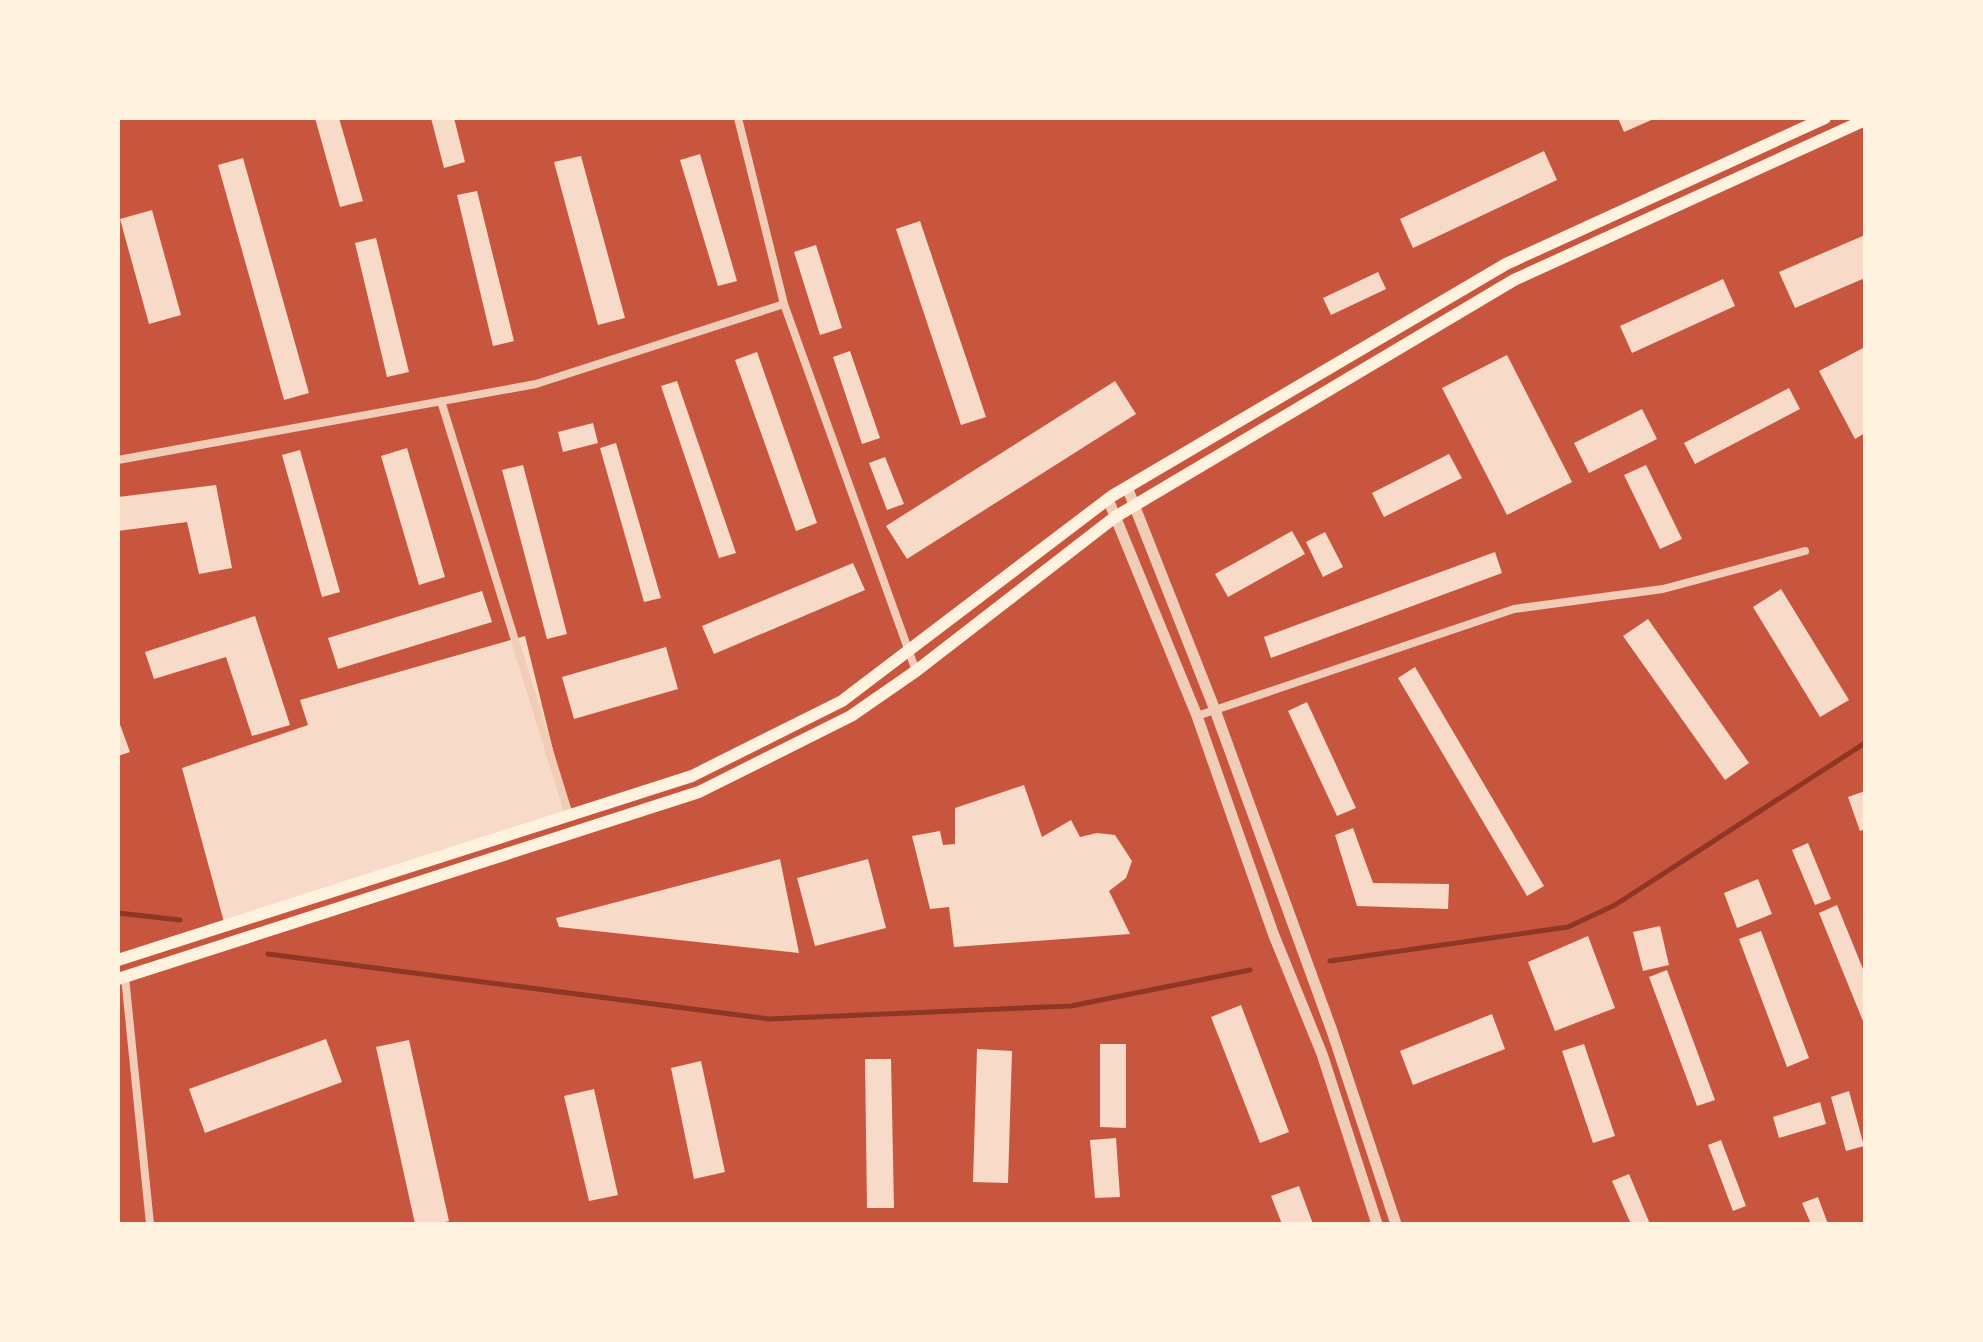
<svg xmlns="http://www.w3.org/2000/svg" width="1983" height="1342" font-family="'Open Sans',sans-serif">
	<rect width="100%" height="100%" fill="#c8553d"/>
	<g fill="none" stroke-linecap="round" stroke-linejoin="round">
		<!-- stream -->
		<path stroke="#8f3625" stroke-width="5" d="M118,913l62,7
			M268,954l501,65 302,-13 179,-36
			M1330,961l238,-34 47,-22 250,-162"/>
	</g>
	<!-- building -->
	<path fill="#f7dbc8" d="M315,118h24l24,83 -23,6z
		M431,118h23l11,44 -21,6z
		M1618,118h38l-32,14z
		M1544,151l13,29 -144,68 -13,-29z
		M700,154l37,127 -19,5 -38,-126z
		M581,156l44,162 -27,7 -44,-163z
		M243,158l66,235 -25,7 -66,-235z
		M477,191l37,150 -21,5 -36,-151z
		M152,210l29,105 -32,9 -29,-105z
		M920,221l66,196 -25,8 -65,-196z
		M1865,235v43l-70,30 -16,-36z
		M376,238l33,134 -22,5 -32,-134z
		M816,245l26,83 -22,7 -26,-83z
		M1378,272l8,17 -55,26 -8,-17z
		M1723,279l12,27 -103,47 -12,-27z
		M1865,347v86l-10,6 -36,-68z
		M850,351l30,87 -18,6 -29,-87z
		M757,352l60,171 -21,8 -61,-171z
		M1507,355l65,127 -65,33 -65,-127z
		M677,381l59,172 -17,5 -58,-172z
		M1115,381l21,33 -229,145 -21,-33z
		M1789,388l11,21 -105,55 -11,-21z
		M1642,409l15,30 -68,34 -15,-30z
		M593,423l5,20 -35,9 -5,-20z
		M616,443l45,155 -17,4 -44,-154z
		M407,448l38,129 -26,8 -38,-129z
		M300,450l40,142 -18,5 -40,-142z
		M1449,454l13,24 -78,39 -12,-24z
		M885,457l19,47 -17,6 -18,-47z
		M523,465l44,169 -20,5 -45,-169z
		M1646,465l36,74 -22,10 -36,-74z
		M216,485l16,83 -33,6 -12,-52 -69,9v-34z
		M1292,531l13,23 -77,43 -13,-23z
		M1325,532l18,35 -20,10 -17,-35z
		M1495,552l7,21 -231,85 -7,-21z
		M853,563l12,27 -151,64 -12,-28z
		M1781,589l68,111 -29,17 -67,-110z
		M482,591l10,31 -154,47 -10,-31z
		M255,616l35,109 -38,11 -26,-79 -72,22 -9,-27z
		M1648,619l101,144 -24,17 -102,-144z
		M525,636l44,179 -344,111 -43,-158 126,-43 -8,-25z
		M666,647l12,42 -104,30 -12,-42z
		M1415,667l129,219 -17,10 -129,-218z
		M1307,702l49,106 -19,8 -49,-105z
		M118,719l12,33 -12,4z
		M1024,785l18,52 29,-17 9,17 17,-4 18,2 17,26 -6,17 -17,13 21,43 -176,13 -5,-40 -19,2 -18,-73 28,-5 3,14 12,-1v-36z
		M1865,791v38l-5,2 -12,-34z
		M1353,828l20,55 76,1 -1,25 -91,-3 -22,-71z
		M1808,843l23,56 -16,6 -23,-55z
		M780,859l19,94 -240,-26 -3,-9z
		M868,859l18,69 -71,18 -18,-68z
		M1758,879l14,35 -35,14 -13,-35z
		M1837,905l28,69v52l-46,-113z
		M1660,926l9,39 -26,6 -10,-39z
		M1761,931l48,127 -22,9 -48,-128z
		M1588,936l27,72 -60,23 -27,-69z
		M1667,970l48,130 -18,6 -48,-129z
		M1241,1005l48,127 -29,11 -49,-126z
		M1492,1014l13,35 -92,36 -13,-34z
		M326,1039l16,43 -137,51 -16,-44z
		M409,1040l40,181 -12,3h-22l-39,-177z
		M1100,1044h26v84l-26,-1z
		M1584,1044l31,92 -22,7 -31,-92z
		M977,1049l35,2 -4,132 -35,-1z
		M865,1059h26l3,149h-27z
		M701,1061l24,111 -31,7 -23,-111z
		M594,1089l24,106 -29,6 -25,-105z
		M1849,1091l15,55 -18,5 -15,-54z
		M1820,1102l6,22 -47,14 -6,-21z
		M1116,1138l4,59 -25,1 -5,-58z
		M1721,1140l25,66 -13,5 -25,-66z
		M1629,1174l21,50h-19l-19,-43z
		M1299,1186l14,38h-31l-11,-28z
		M1818,1197l10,27h-17l-9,-21z"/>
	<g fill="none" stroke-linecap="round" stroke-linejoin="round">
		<!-- minor -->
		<path stroke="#f1ccb7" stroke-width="8" d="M738,118l46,186 132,367
			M441,401l128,414
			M118,460l418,-76 248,-80
			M1197,716l317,-107 149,-20 142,-38
			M125,977l25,247"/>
		<!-- tertiary -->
		<path stroke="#f1ccb7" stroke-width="11" d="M1127,487l88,223 117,321 64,193
			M1108,499l89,217 76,217 49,121 55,170"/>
		<!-- secondary -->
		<path stroke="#fff3e0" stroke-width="12" d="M118,960l574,-184 150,-75 270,-205 394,-232 319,-146
			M118,979l581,-187 152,-76 65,-45 199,-154 399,-237 351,-160"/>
	</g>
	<!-- border -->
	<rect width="1983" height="1342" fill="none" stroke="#fff3e0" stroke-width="240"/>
</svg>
